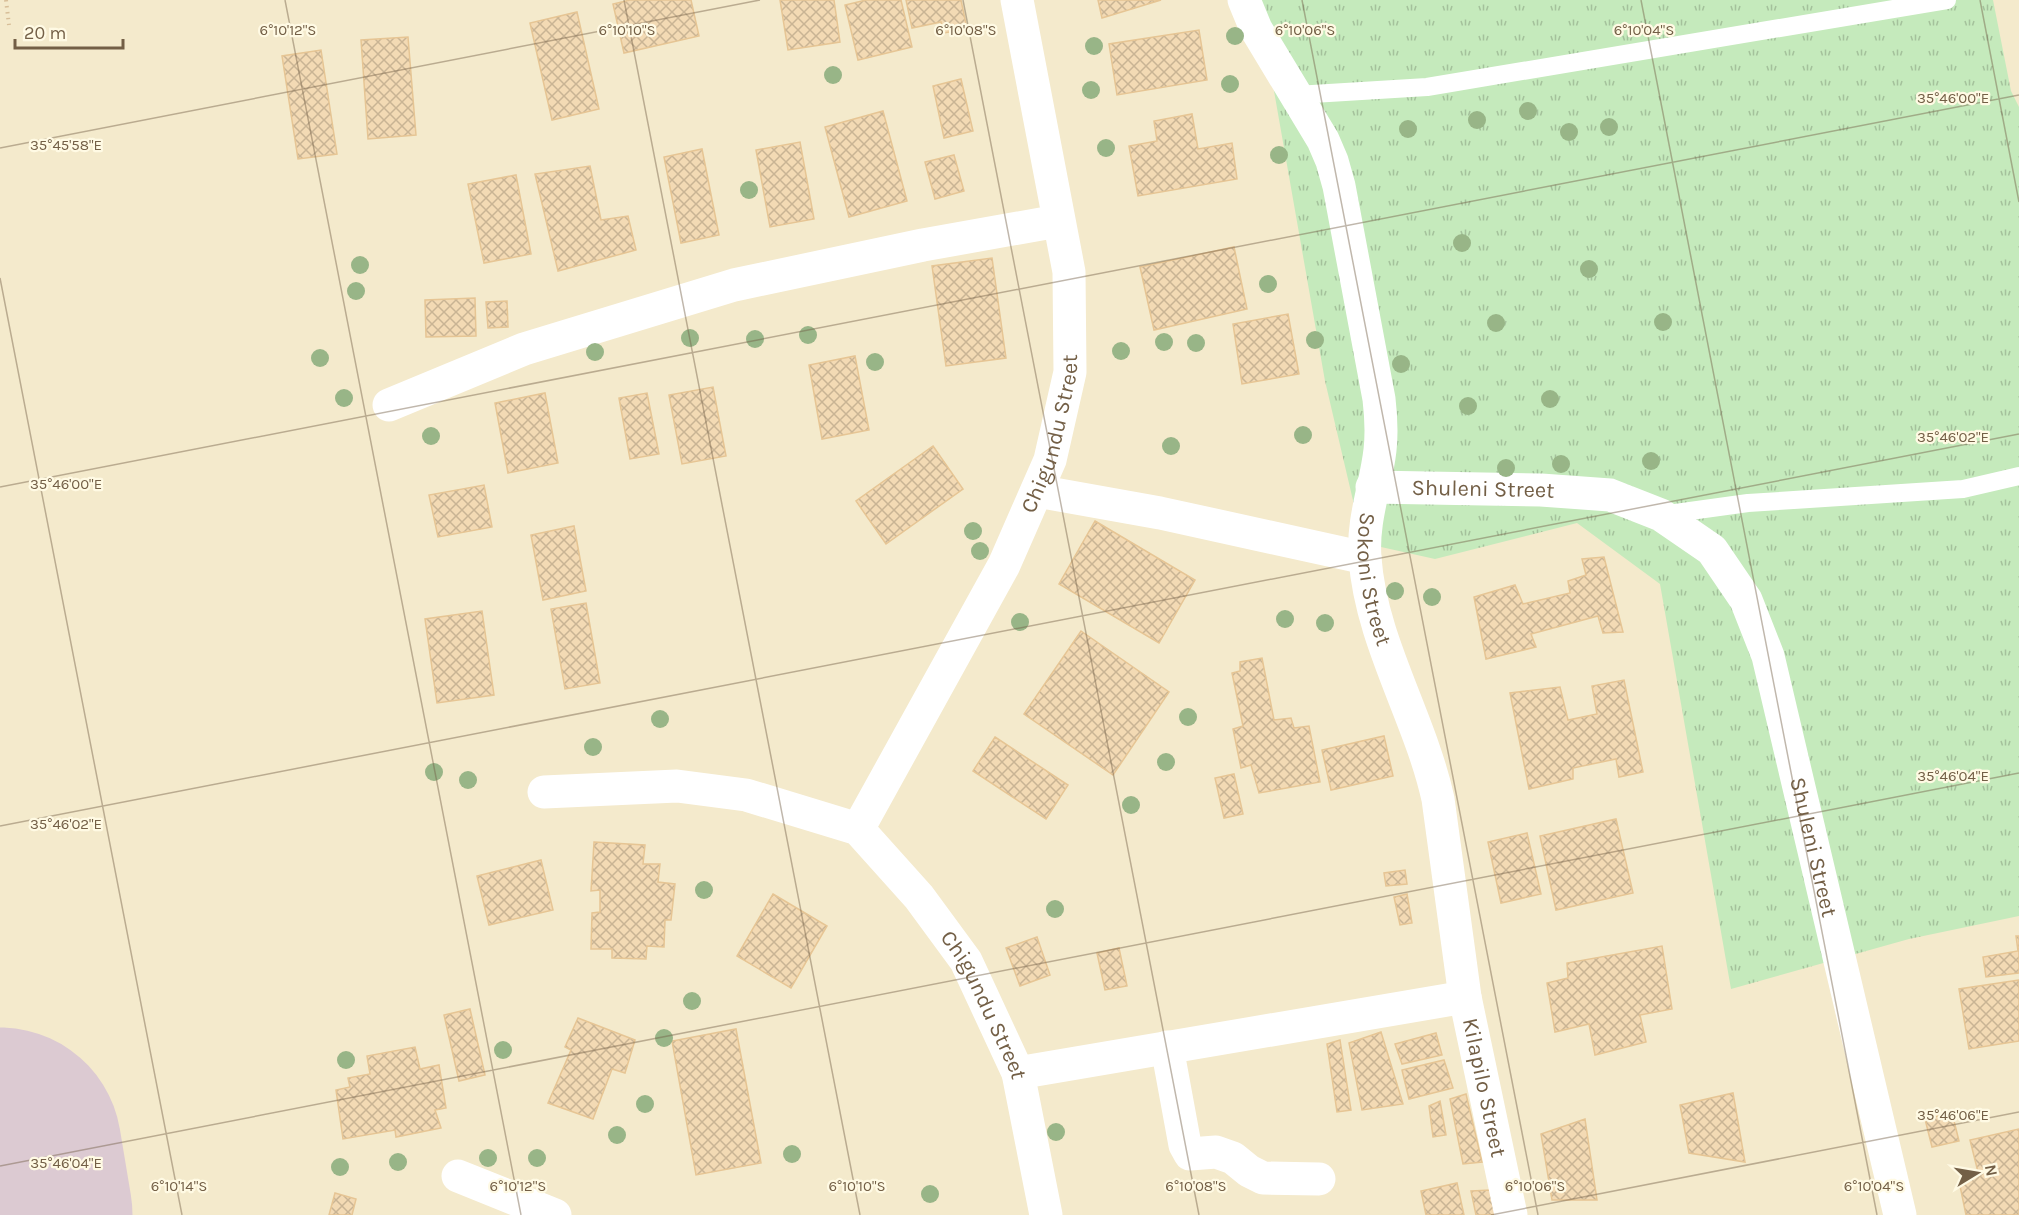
<svg xmlns="http://www.w3.org/2000/svg" width="2019" height="1215" font-family="Karla,sans-serif">
	<defs>
		<pattern id="grass-tufts" width="24" height="20" patternUnits="userSpaceOnUse" patternTransform="scale(1.5)"><rect width="24" height="20" fill="#c5eabc"/><path d="M3 7l-1-3M5 7V3M7 7l1-3M15 17l-1-3M17 17v-4M19 17l1-3" fill="none" stroke="#a4c19b"/></pattern>
		<pattern id="building-cross-hatch" width="8" height="8" patternUnits="userSpaceOnUse" patternTransform="scale(1.5)"><rect width="8" height="8" fill="#f3dab4"/><path d="M0 0l8 8M0 8l8-8" fill="none" stroke="#c9b494"/></pattern>
	</defs>
	<rect width="100%" height="100%" fill="#fdf7de"/>
	<!-- residential -->
	<path fill="#f4eacc" d="M0,0h2019v1215h-2019z"/>
	<!-- grass -->
	<path fill="url(#grass-tufts)" d="M1258,0h735l18,91 8,16v809l-110,23 -178,50 -71,-405 -83,-61 -142,36 -72,-16 -38,-162z"/>
	<g fill="none" stroke-linecap="round" stroke-linejoin="round">
		<!-- taxiway -->
		<path stroke="#dccad2" stroke-width="98" d="M4,1171l51,44"/>
		<!-- runway -->
		<path stroke="#dccad2" stroke-width="243" d="M0,1149l11,66"/>
	</g>
	<!-- building -->
	<path fill="url(#building-cross-hatch)" stroke="#e6c594" stroke-width="1.5" d="M630,0h61l8,36 -75,17 -11,-49z
		M780,0h54l6,42 -52,8z
		M866,0h35l11,47 -54,13 -13,-55z
		M906,0h55l6,29 -23,4 -3,-11 -29,6z
		M1098,0h63l-59,18z
		M577,12l22,97 -47,11 -22,-97z
		M1199,30l8,50 -90,15 -8,-51z
		M408,37l8,98 -48,4 -7,-99z
		M321,50l16,104 -39,5 -16,-103z
		M961,79l12,52 -29,7 -11,-52z
		M883,111l24,90 -58,16 -24,-90z
		M1192,114l6,35 34,-6 5,36 -99,17 -9,-50 28,-5 -3,-20z
		M800,142l14,77 -44,8 -14,-77z
		M702,149l17,86 -38,8 -17,-86z
		M954,155l10,36 -29,8 -10,-37z
		M590,166l11,54 27,-4 8,34 -78,21 -23,-97z
		M516,175l15,79 -47,9 -16,-79z
		M1234,247l13,62 -93,21 -14,-63z
		M992,258l14,100 -60,8 -14,-100z
		M475,298l1,38 -50,1 -1,-37z
		M507,301l1,26 -20,1 -2,-26z
		M1288,314l11,60 -57,10 -9,-60z
		M855,356l14,74 -47,9 -13,-74z
		M713,387l13,69 -44,8 -13,-69z
		M545,393l13,70 -50,10 -13,-70z
		M647,393l12,61 -29,5 -11,-61z
		M933,446l30,43 -77,55 -30,-43z
		M484,485l8,42 -54,10 -9,-42z
		M1095,521l100,59 -36,63 -100,-59z
		M574,526l12,65 -43,9 -12,-65z
		M1604,557l19,75 -20,1 -5,-17 -67,18 5,13 -50,12 -12,-62 41,-12 8,19 47,-11 -2,-12 18,-6 -4,-16z
		M586,603l14,80 -35,6 -14,-80z
		M482,611l12,84 -57,8 -12,-84z
		M1081,631l88,61 -56,83 -89,-61z
		M1262,658l12,62 17,-2 3,10 15,-2 11,56 -61,11 -8,-28 -10,3 -8,-39 10,-3 -11,-53 8,-2v-9z
		M1624,680l19,92 -24,5 -3,-18 -43,9v11l-44,10 -19,-96 50,-6 8,33 29,-6 -5,-28z
		M1384,736l9,40 -62,14 -9,-40z
		M995,737l73,48 -22,34 -73,-48z
		M1234,774l9,40 -19,4 -9,-40z
		M1616,819l17,74 -77,17 -16,-74z
		M1527,833l14,61 -40,9 -13,-61z
		M594,842l51,3 -2,19h17l-2,18 17,2 -4,36h-6l-1,27 -17,-1 -1,13 -34,-1v-9h-21l1,-36 8,-1v-22l-9,1z
		M541,860l12,50 -64,15 -12,-49z
		M1405,870l2,14 -21,2 -2,-13z
		M773,894l54,32 -36,62 -54,-32z
		M1407,894l5,29 -12,2 -6,-28z
		M2016,936h3v37l-33,4 -3,-20 35,-6z
		M1037,937l13,38 -30,11 -14,-38z
		M1662,946l10,63 -32,6 6,27 -51,13 -6,-31 -34,8 -8,-49 21,-5 -1,-15z
		M1119,948l8,38 -22,4 -8,-37z
		M2019,980v61l-50,8 -10,-60z
		M470,1009l15,66 -26,6 -15,-66z
		M578,1018l57,22 -10,33 -13,-4 -19,50 -45,-16 23,-53 -6,-3z
		M736,1029l25,134 -65,12 -24,-134z
		M1381,1032l22,72 -41,6 -13,-67z
		M1436,1033l6,22 -40,9 -7,-20z
		M1340,1040l11,70 -14,2 -10,-68z
		M415,1047l5,22 19,-4 7,43 -11,2 6,18 -45,9 -1,-7 -52,9 -7,-49 14,-3 -2,-9 22,-4 -3,-18z
		M1444,1060l9,28 -44,11 -7,-29z
		M1733,1093l12,69 -56,-9 -9,-48z
		M1466,1094l16,68 -19,2 -13,-65z
		M1440,1101l6,34 -13,2 -4,-31z
		M1952,1113l7,28 -27,6 -7,-28z
		M1585,1119l12,81h-45l-11,-66z
		M2019,1129v86h-53l-7,-34 20,-5 -9,-36z
		M1457,1183l7,32h-38l-5,-24z
		M1491,1190l5,25h-20l-5,-24z
		M335,1193l21,6 -4,16h-23z"/>
	<g fill="none" stroke-linecap="round" stroke-linejoin="round">
		<!-- path -->
		<path stroke="#d7be98" stroke-width="4" stroke-dasharray="1.5 4.5" stroke-linecap="butt" d="M6,0l3,25"/>
		<!-- service -->
		<path stroke="#fff" stroke-width="18" d="M1296,95l131,-8 520,-87
			M1661,515l87,-12 215,-14 56,-13"/>
		<!-- minor -->
		<g stroke="#fff" stroke-width="33">
			<path id="s1" d="M1244,0l12,29 67,111 9,21 7,25 40,213c2,17 3,33 1,51 -4,36 -18,70 -15,108 6,84 55,159 73,241l27,198 46,218"/>
			<path d="M389,405l135,-56 210,-64 189,-40 135,-24"/>
			<path id="s2" d="M1372,487l169,3 69,5 51,20 51,35 34,50 22,56 132,559"/>
			<path d="M1037,491l123,22 205,45"/>
			<path id="s3" d="M544,792l133,-6 69,9 112,34 61,68 47,64 52,112 28,142"/>
			<path id="s4" d="M858,829l146,-264 46,-105 20,-88 -1,-100 -52,-272"/>
			<path d="M1167,1047l18,98 5,9 26,-2 17,6 16,13 14,7 56,1"/>
			<path d="M1018,1073l447,-76"/>
			<path d="M458,1176l97,39"/>
		</g>
	</g>
	<!-- trees -->
	<g fill="#98b587">
		<circle cx="1235" cy="36" r="9"/>
		<circle cx="1094" cy="46" r="9"/>
		<circle cx="833" cy="75" r="9"/>
		<circle cx="1230" cy="84" r="9"/>
		<circle cx="1091" cy="90" r="9"/>
		<circle cx="1528" cy="111" r="9"/>
		<circle cx="1477" cy="120" r="9"/>
		<circle cx="1609" cy="127" r="9"/>
		<circle cx="1408" cy="129" r="9"/>
		<circle cx="1569" cy="132" r="9"/>
		<circle cx="1106" cy="148" r="9"/>
		<circle cx="1279" cy="155" r="9"/>
		<circle cx="749" cy="190" r="9"/>
		<circle cx="1462" cy="243" r="9"/>
		<circle cx="360" cy="265" r="9"/>
		<circle cx="1589" cy="269" r="9"/>
		<circle cx="1268" cy="284" r="9"/>
		<circle cx="356" cy="291" r="9"/>
		<circle cx="1663" cy="322" r="9"/>
		<circle cx="1496" cy="323" r="9"/>
		<circle cx="808" cy="335" r="9"/>
		<circle cx="690" cy="338" r="9"/>
		<circle cx="755" cy="339" r="9"/>
		<circle cx="1315" cy="340" r="9"/>
		<circle cx="1164" cy="342" r="9"/>
		<circle cx="1196" cy="343" r="9"/>
		<circle cx="1121" cy="351" r="9"/>
		<circle cx="595" cy="352" r="9"/>
		<circle cx="320" cy="358" r="9"/>
		<circle cx="875" cy="362" r="9"/>
		<circle cx="1401" cy="364" r="9"/>
		<circle cx="344" cy="398" r="9"/>
		<circle cx="1550" cy="399" r="9"/>
		<circle cx="1468" cy="406" r="9"/>
		<circle cx="1303" cy="435" r="9"/>
		<circle cx="431" cy="436" r="9"/>
		<circle cx="1171" cy="446" r="9"/>
		<circle cx="1651" cy="461" r="9"/>
		<circle cx="1561" cy="464" r="9"/>
		<circle cx="1506" cy="468" r="9"/>
		<circle cx="973" cy="531" r="9"/>
		<circle cx="980" cy="551" r="9"/>
		<circle cx="1395" cy="591" r="9"/>
		<circle cx="1432" cy="597" r="9"/>
		<circle cx="1285" cy="619" r="9"/>
		<circle cx="1020" cy="622" r="9"/>
		<circle cx="1325" cy="623" r="9"/>
		<circle cx="1188" cy="717" r="9"/>
		<circle cx="660" cy="719" r="9"/>
		<circle cx="593" cy="747" r="9"/>
		<circle cx="1166" cy="762" r="9"/>
		<circle cx="434" cy="772" r="9"/>
		<circle cx="468" cy="780" r="9"/>
		<circle cx="1131" cy="805" r="9"/>
		<circle cx="704" cy="890" r="9"/>
		<circle cx="1055" cy="909" r="9"/>
		<circle cx="692" cy="1001" r="9"/>
		<circle cx="664" cy="1038" r="9"/>
		<circle cx="503" cy="1050" r="9"/>
		<circle cx="346" cy="1060" r="9"/>
		<circle cx="645" cy="1104" r="9"/>
		<circle cx="1056" cy="1132" r="9"/>
		<circle cx="617" cy="1135" r="9"/>
		<circle cx="792" cy="1154" r="9"/>
		<circle cx="488" cy="1158" r="9"/>
		<circle cx="537" cy="1158" r="9"/>
		<circle cx="398" cy="1162" r="9"/>
		<circle cx="340" cy="1167" r="9"/>
		<circle cx="930" cy="1194" r="9"/>
	</g>
	<!-- ticks -->
	<path fill="none" stroke="#735f46" stroke-width="1.5" stroke-opacity="0.45" d="M285,0l236,1215M624,0l236,1215M963,0l236,1215M1302,0l236,1215M1641,0l236,1215M1980,0l39,202M0,148l760,-148M0,278l182,937M0,487l2019,-392M0,826l2019,-392M0,1166l2019,-393M1491,1215l528,-103"/>
	<g text-anchor="middle" dominant-baseline="central" stroke-width="4.5" stroke-linejoin="round" paint-order="stroke">
		<!-- street labels -->
		<g font-size="22" fill="#735f46" stroke="#fffae4">
			<text stroke="none"><textPath href="#s4" startOffset="442">Chigundu Street</textPath></text>
			<text stroke="none"><textPath href="#s2" startOffset="111">Shuleni Street</textPath></text>
			<text stroke="none"><textPath href="#s1" startOffset="609">Sokoni Street</textPath></text>
			<text stroke="none"><textPath href="#s2" startOffset="672">Shuleni Street</textPath></text>
			<text stroke="none"><textPath href="#s3" startOffset="538">Chigundu Street</textPath></text>
			<text stroke="none"><textPath href="#s1" startOffset="1132">Kilapilo Street</textPath></text>
		</g>
	</g>
	<g font-size="15" text-anchor="middle" fill="#735f46" stroke="#fffae4" stroke-width="4.5" stroke-linejoin="round" paint-order="stroke">
		<text x="288" y="35">6°10'12"S</text>
		<text x="627" y="35">6°10'10"S</text>
		<text x="966" y="35">6°10'08"S</text>
		<text x="1305" y="35">6°10'06"S</text>
		<text x="1644" y="35">6°10'04"S</text>
		<text x="1953" y="103">35°46'00"E</text>
		<text x="66" y="150">35°45'58"E</text>
		<text x="1953" y="442">35°46'02"E</text>
		<text x="66" y="489">35°46'00"E</text>
		<text x="1953" y="781">35°46'04"E</text>
		<text x="66" y="829">35°46'02"E</text>
		<text x="1953" y="1120">35°46'06"E</text>
		<text x="66" y="1168">35°46'04"E</text>
		<text x="179" y="1191">6°10'14"S</text>
		<text x="518" y="1191">6°10'12"S</text>
		<text x="857" y="1191">6°10'10"S</text>
		<text x="1196" y="1191">6°10'08"S</text>
		<text x="1535" y="1191">6°10'06"S</text>
		<text x="1874" y="1191">6°10'04"S</text>
	</g>
	<!-- north arrow -->
	<g transform="translate(1977 1173) rotate(79)" stroke="#fffae4" stroke-width="4.5" paint-order="stroke">
	<path d="M0-4.5L10 22L0 15L-10 22Z" fill="#735f46"/>
	<text y="-9" font-size="16" font-weight="bold" text-anchor="middle" fill="#735f46">N</text>
	</g>
	<!-- scale -->
	<path d="M15 39v9h108v-9" fill="none" stroke="#735f46" stroke-width="3"/>
	<text x="24" y="39" font-size="18" fill="#735f46" stroke="#fffae4" stroke-width="4.5" paint-order="stroke">20 m</text>
</svg>
